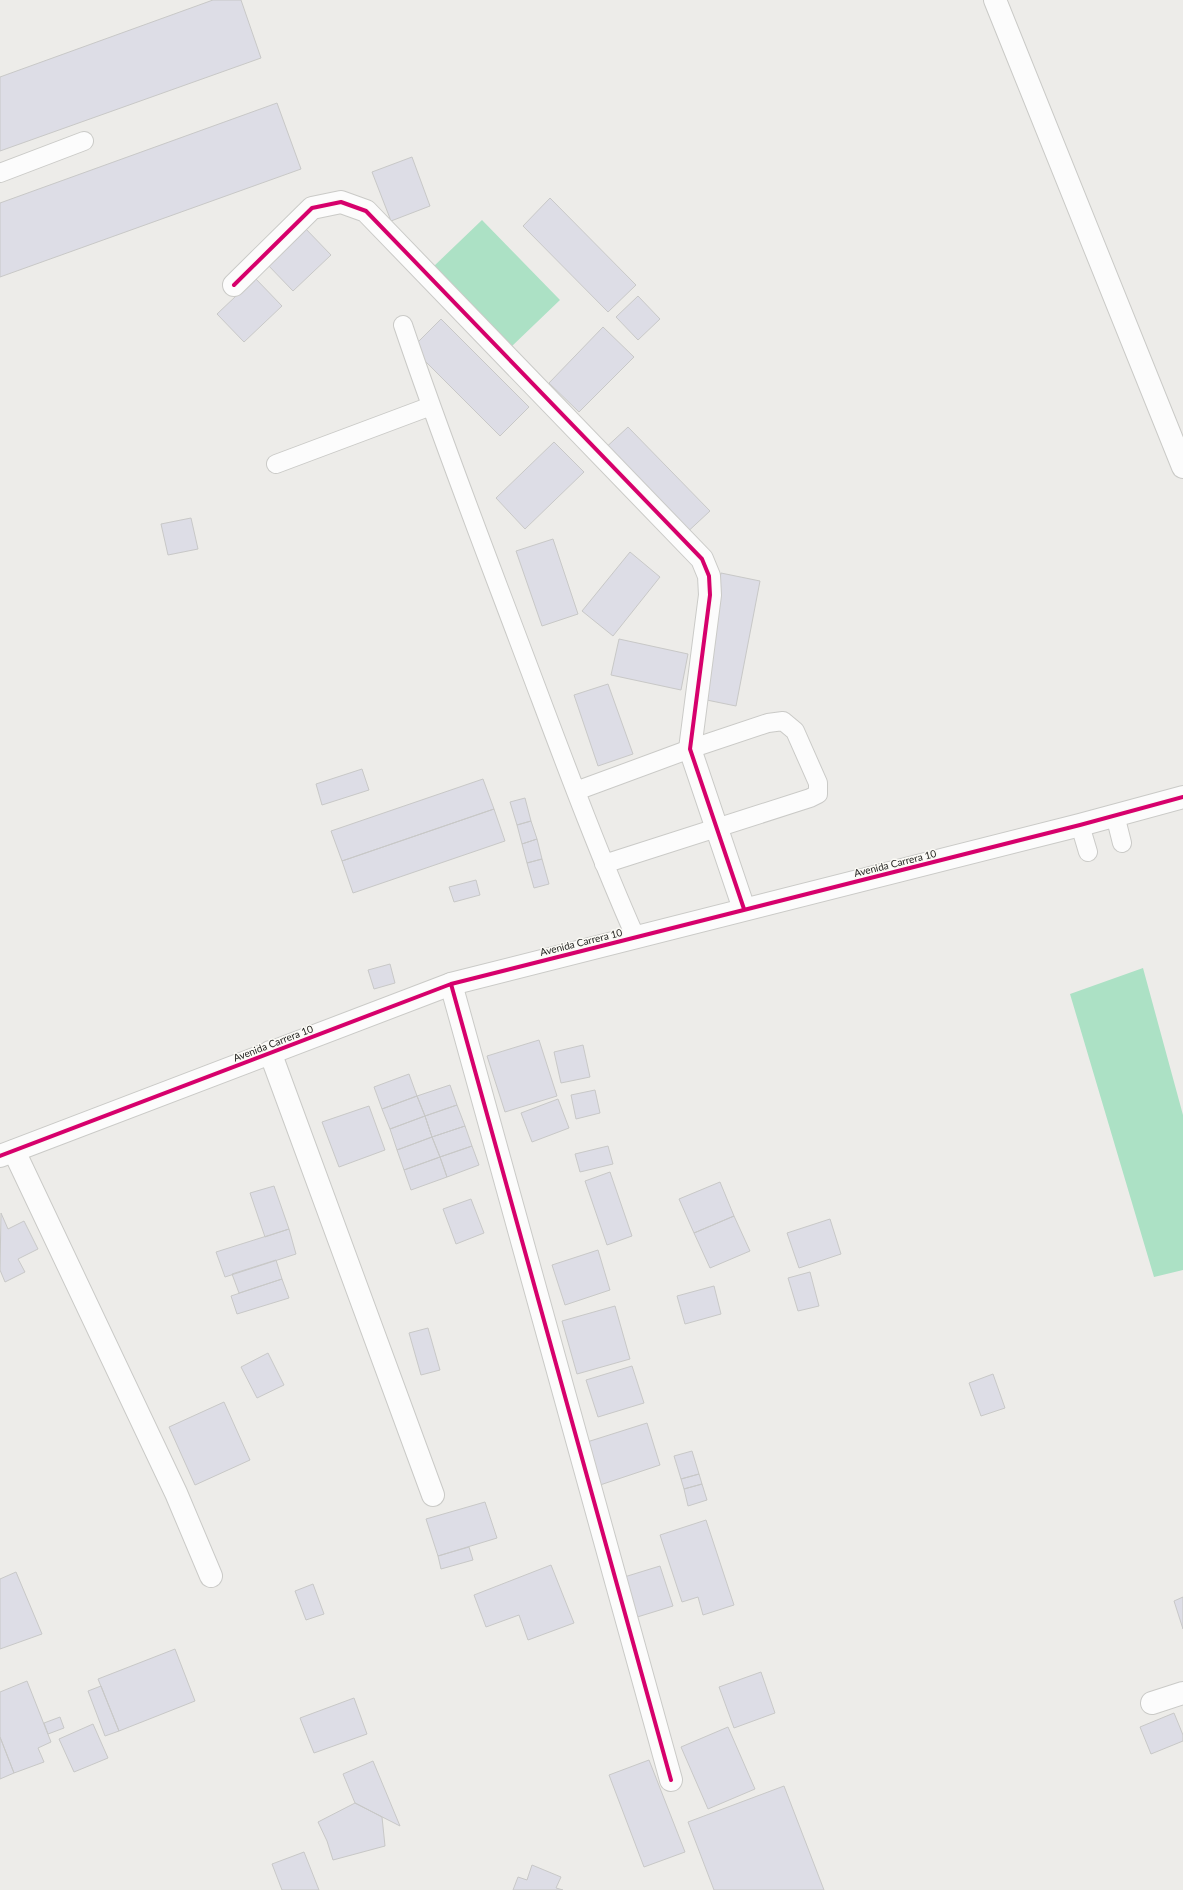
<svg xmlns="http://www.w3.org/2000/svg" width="1183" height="1890" font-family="Lato,sans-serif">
	<rect width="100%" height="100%" fill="#edece9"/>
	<!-- green -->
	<path fill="#ace1c5" d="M482,220l78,80 -49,47 -78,-80z
		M1143,968l40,147v155l-29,7 -84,-283z"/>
	<!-- building -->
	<path fill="#dddde6" stroke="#c8c8c7" d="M213,0h28l20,58 -261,93v-74z
		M277,103l24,66 -301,108v-74z
		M412,157l18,49 -39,15 -19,-49z
		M550,198l86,87 -28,27 -85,-86z
		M304,227l27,28 -38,36 -27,-28z
		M255,278l27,28 -38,36 -27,-28z
		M638,296l22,23 -22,21 -22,-23z
		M441,319l88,88 -29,29 -88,-88z
		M603,327l31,30 -55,55 -30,-29z
		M628,427l82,84 -28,26 -81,-85z
		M554,442l30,30 -59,57 -29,-31z
		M191,518l7,31 -30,6 -7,-31z
		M553,539l25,75 -36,12 -26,-75z
		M630,552l30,25 -47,59 -31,-25z
		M721,573l39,8 -24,125 -39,-8z
		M619,639l69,15 -7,36 -70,-15z
		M608,684l25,70 -35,12 -24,-71z
		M362,769l7,21 -47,15 -6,-21z
		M483,779l11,30 -152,52 -11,-30z
		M525,798l6,23 -14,4 -7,-23z
		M494,809l11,32 -152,52 -11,-32z
		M531,821l6,18 -15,5 -5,-19z
		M537,839l5,20 -15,4 -5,-19z
		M542,859l7,25 -15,4 -7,-25z
		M476,880l4,15 -26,7 -5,-15z
		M390,964l5,19 -21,6 -6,-19z
		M539,1040l18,56 -52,16 -18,-56z
		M583,1045l7,32 -29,6 -7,-31z
		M409,1074l8,22 -35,13 -8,-22z
		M450,1085l7,20 -32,11 -8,-20z
		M595,1090l5,23 -24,6 -5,-24z
		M417,1096l8,20 -35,13 -8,-20z
		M558,1099l11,29 -37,14 -11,-29z
		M457,1105l8,21 -33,11 -7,-21z
		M369,1106l16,44 -46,17 -17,-45z
		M425,1116l7,21 -35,13 -7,-21z
		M465,1126l7,20 -32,11 -8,-20z
		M432,1137l8,20 -36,13 -7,-20z
		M472,1146l7,19 -32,12 -7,-20z
		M608,1146l5,18 -33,8 -5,-18z
		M440,1157l7,20 -36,13 -7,-20z
		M610,1172l22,64 -25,9 -22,-64z
		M720,1182l14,34 -40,17 -15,-34z
		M274,1186l15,43 -24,8 -15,-44z
		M471,1199l13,34 -28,11 -13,-35z
		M1,1213l7,16 16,-8 14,28 -20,10 7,13 -20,10 -5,-12z
		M734,1216l16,35 -40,17 -16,-35z
		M830,1219l11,35 -42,14 -12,-35z
		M289,1229l7,25 -71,23 -9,-25z
		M598,1250l12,40 -45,15 -13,-40z
		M276,1260l6,19 -43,14 -7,-19z
		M810,1272l9,34 -21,5 -10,-33z
		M282,1279l7,19 -52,16 -6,-18z
		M714,1286l7,28 -36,10 -8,-28z
		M615,1306l15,53 -53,15 -15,-53z
		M428,1328l12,42 -19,5 -12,-42z
		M268,1353l16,32 -27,13 -16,-31z
		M632,1366l12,37 -46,14 -12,-37z
		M993,1374l12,34 -24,8 -12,-33z
		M224,1402l26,58 -55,25 -26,-58z
		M647,1423l13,42 -60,20 -13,-43z
		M692,1451l7,23 -18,5 -7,-23z
		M699,1474l3,10 -18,5 -3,-10z
		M702,1484l5,16 -19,6 -4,-17z
		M485,1502l12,36 -59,18 -12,-37z
		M706,1520l28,85 -31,10 -5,-18 -16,5 -22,-67z
		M469,1547l4,13 -32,9 -3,-13z
		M551,1565l23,58 -46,17 -9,-25 -33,12 -12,-32z
		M660,1566l13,40 -39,12 -13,-40z
		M16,1572l26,62 -42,15v-70z
		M313,1584l11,30 -18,6 -11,-29z
		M1183,1597v32l-9,-28z
		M175,1649l20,52 -76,30 -21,-52z
		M761,1672l14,41 -41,15 -15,-41z
		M27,1681l24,61 -13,6 6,14 -30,11 -14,-36v-45z
		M101,1686l18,45 -14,5 -17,-45z
		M354,1698l13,36 -53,19 -14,-35z
		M1174,1713l9,22v6l-32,13 -11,-27z
		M60,1717l4,11 -16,6 -4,-11z
		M93,1724l15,34 -34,14 -15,-33z
		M728,1727l27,62 -47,20 -27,-62z
		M0,1737l14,36 -14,6z
		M649,1760l36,92 -41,15 -35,-92z
		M373,1761l27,65 -45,-23 -12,-29z
		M784,1786l40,104h-110l-26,-68z
		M355,1803l27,14 3,29 -52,14 -6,-19 -9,-19z
		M304,1852l15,38h-37l-10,-26z
		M532,1865l29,12 -5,11 7,2h-50l5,-13 9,3z"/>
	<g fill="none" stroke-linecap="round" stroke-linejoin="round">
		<defs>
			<path id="service" d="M0,173l84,-32
				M403,325c37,110 79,218 120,327 36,95 71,191 112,284
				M276,464l155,-58
				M576,791l114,-42 78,-26 15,-2 12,10 23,52v11l-8,4 -206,66
				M1115,815l7,28
				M1080,825l8,27"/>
			<path id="minor" d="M995,0l188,467
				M234,285l78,-77 29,-6 25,9 336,348 7,17 1,19 -20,154 54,160
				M451,984l220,796
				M270,1052l163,443
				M14,1151l162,342 35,83
				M1152,1703l31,-10"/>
			<path id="tertiary" d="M0,1156l451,-172 629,-159 103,-28"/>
		</defs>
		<!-- service casing -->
		<use href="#service" stroke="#cacac7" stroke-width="20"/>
		<!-- minor casing -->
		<use href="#minor" stroke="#cacac7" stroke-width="24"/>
		<!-- tertiary casing -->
		<use href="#tertiary" stroke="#cacac7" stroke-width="24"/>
		<!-- service -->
		<use href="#service" stroke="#fcfcfc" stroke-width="18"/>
		<!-- minor -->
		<use href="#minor" stroke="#fcfcfc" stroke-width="22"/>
		<!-- tertiary -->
		<use href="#tertiary" stroke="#fcfcfc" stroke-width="22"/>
		<defs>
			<path id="cycleway" d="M234,285l78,-77 29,-6 25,9 336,348 7,17 1,19 -20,154 54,160
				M451,984l220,796
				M0,1156l451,-172 629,-159 103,-28"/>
		</defs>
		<!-- cycleway casing -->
		<use href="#cycleway" stroke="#fbfaf5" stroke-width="6"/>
		<!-- cycleway -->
		<use href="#cycleway" stroke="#d6006c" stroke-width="4"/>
	</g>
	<g text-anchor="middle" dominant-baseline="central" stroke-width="3" stroke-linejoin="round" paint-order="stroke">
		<!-- street labels -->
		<g font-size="10" fill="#1f1f1d" stroke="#fbfaf5">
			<text transform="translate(895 863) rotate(-14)">Avenida Carrera 10</text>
			<text transform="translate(581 942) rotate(-14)">Avenida Carrera 10</text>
			<text transform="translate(273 1043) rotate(-21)">Avenida Carrera 10</text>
		</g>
	</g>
</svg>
